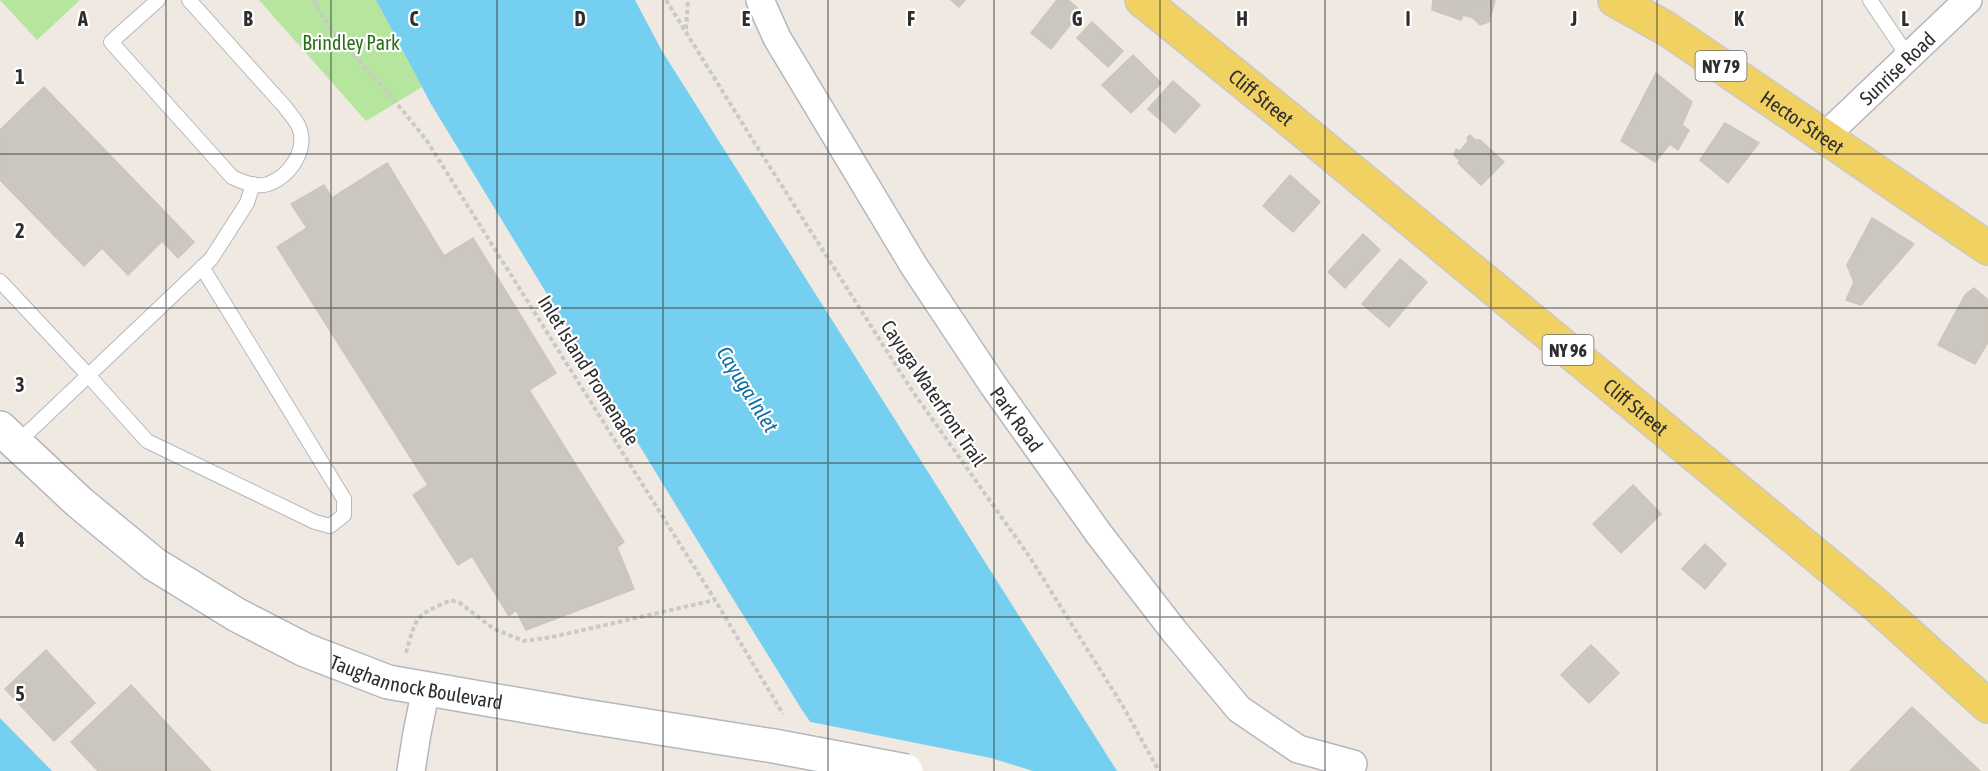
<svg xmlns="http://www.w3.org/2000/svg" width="1988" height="771" font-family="'Asap Condensed',sans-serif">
	<rect width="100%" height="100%" fill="#efe9e1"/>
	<!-- green -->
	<path fill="#b6e59e" d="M0,0h80l-43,40z
		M259,0h117l46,87 -56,34z"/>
	<!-- water -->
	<path fill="#75cff0" d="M376,0h259l27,51 455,720h-273l-42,-61 -75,-121 -296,-485z
		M0,718l52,53h-52z"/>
	<!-- pier -->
	<path fill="#efe9e1" d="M806,721l185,37 42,13h-193z"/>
	<!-- building -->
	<path fill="#cbc7bf" stroke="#cbc5ba" stroke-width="1.5" d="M951,0h14l-6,7z
		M1057,0h11l13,11 -30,38 -20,-16z
		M1433,0h62l-6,22 -9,3 -7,-7 -10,-3 -2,5 -29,-10z
		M1092,22l31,29 -15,16 -31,-29z
		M1133,55l28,28 -30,30 -29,-28z
		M1656,73l36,29 -10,23 7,5 -11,20 -8,-6 -15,18 -34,-21z
		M1173,81l27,24 -25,28 -27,-24z
		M44,87l150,155 -16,16 -16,-17 -34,34 -26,-27 -18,18 -84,-86v-50z
		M1725,123l34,20 -31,40 -28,-23z
		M1470,135l5,5h5l24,22 -23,23 -23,-22 2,-2 -6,-6 2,-6 4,2 8,-10 -1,-3z
		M387,163l57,93 29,-18 83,135 -27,17 95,152 -7,5 17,42 -108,41 -10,-20 -7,6 -37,-60 -14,9 -45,-70 15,-10 -151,-238 30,-19 -16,-24 33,-19 8,13z
		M1290,175l30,27 -27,30 -30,-26z
		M1872,218l42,26 -53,61 -15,-5 8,-18 -7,-17z
		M1363,234l17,16 -35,38 -17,-16z
		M1400,259l27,23 -38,45 -27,-23z
		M1974,288l14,12v42l-13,22 -37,-19 27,-50z
		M1633,485l28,29 -40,39 -28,-29z
		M1705,544l21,20 -21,25 -23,-20z
		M1591,645l28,28 -30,30 -28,-28z
		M46,650l49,53 -41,38 -49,-52z
		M131,685l80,86h-113l-27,-29z
		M1912,707l68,64h-130z"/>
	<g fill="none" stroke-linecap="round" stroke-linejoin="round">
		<defs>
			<path id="service" d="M158,0l-47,42 121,135c10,5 24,11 36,7 22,-8 40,-34 31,-57 -3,-7 -10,-14 -14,-20l-96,-107
				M1870,0l39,58
				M0,281l88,94 59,66 168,81 15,4 14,-11v-16l-142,-232
				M16,444l195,-185 36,-56 6,-19"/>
			<g id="minor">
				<path id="s1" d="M760,0l17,38 137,228 79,119 106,149 75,97 65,78 59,40 55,15"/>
				<path id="s2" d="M1825,136l143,-136"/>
				<path d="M411,771l6,-38 9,-44"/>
			</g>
			<g id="secondary">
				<path id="s3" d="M0,428l79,74 75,62 83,51 68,35 83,32 196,34 190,30"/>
			</g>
			<g id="primary">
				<path id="s4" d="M1142,0l147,119 586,485 113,102"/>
				<path id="s5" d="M1615,0l52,29 321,219"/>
			</g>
		</defs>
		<!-- service casing -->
		<use href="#service" stroke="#b4b7c1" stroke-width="16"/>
		<!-- minor casing -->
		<use href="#minor" stroke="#b4b7c1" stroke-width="30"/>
		<!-- secondary casing -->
		<use href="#secondary" stroke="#b4b7c1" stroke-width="36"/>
		<!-- primary casing -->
		<use href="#primary" stroke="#c9c9c9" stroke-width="36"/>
		<!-- path -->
		<path stroke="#c9c9c9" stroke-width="4" stroke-dasharray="4.5 3" stroke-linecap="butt" d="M314,0c10,24 30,43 47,63 23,25 45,51 66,78l288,459 68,114
			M666,0l88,142 157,247 118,167 95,152 35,63
			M686,29l2,-29
			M406,653c11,-39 8,-36 45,-53l9,3 34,26 30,12 28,-4 163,-37"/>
		<!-- service -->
		<use href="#service" stroke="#fff" stroke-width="14"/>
		<!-- minor -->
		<use href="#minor" stroke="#fff" stroke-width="27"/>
		<!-- secondary -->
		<use href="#secondary" stroke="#fff" stroke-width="33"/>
		<!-- primary -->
		<use href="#primary" stroke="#f2d163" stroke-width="33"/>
		<defs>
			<path id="secondary-bridge" d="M774,746l132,25"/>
		</defs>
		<!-- secondary-bridge casing -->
		<use href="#secondary-bridge" stroke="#b4b7c1" stroke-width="36" stroke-linecap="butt"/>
		<!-- secondary-bridge -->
		<use href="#secondary-bridge" stroke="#fff" stroke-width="33"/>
	</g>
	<!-- grid -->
	<path fill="none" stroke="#2e2e2e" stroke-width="1.5" stroke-opacity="0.55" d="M166,0v771M331,0v771M497,0v771M663,0v771M828,0v771M994,0v771M1160,0v771M1325,0v771M1491,0v771M1657,0v771M1822,0v771M0,154h1988M0,308h1988M0,463h1988M0,617h1988"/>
	<g text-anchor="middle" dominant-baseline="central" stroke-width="4.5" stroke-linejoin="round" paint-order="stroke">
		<!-- shield labels -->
		<g fill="#fff" stroke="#6d6d6d" stroke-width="1.5">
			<rect x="1695.5" y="51" width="51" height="30" rx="4.5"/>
			<rect x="1542.5" y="335" width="51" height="30" rx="4.5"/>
		</g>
		<g font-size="18" font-weight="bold" fill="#2e2e2e">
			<text x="1721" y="66">NY 79</text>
			<text x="1568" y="350">NY 96</text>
		</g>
		<!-- park labels -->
		<g font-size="20" fill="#2c6e1b" stroke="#fff">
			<text x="351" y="42">Brindley Park</text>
		</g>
		<!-- street labels -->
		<g font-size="20" fill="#2e2e2e" stroke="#fff">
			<text stroke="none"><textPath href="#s2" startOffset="99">Sunrise Road</textPath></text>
			<text stroke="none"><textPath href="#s4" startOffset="154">Cliff Street</textPath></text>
			<text stroke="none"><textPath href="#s5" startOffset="224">Hector Street</textPath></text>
			<text transform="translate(589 370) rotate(58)">Inlet Island Promenade</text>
			<text transform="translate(934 393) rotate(56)">Cayuga Waterfront Trail</text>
			<text stroke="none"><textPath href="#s4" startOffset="640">Cliff Street</textPath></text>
			<text stroke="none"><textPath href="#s1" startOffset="492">Park Road</textPath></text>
			<text stroke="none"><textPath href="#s3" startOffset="496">Taughannock Boulevard</textPath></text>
		</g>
		<!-- water labels -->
		<g font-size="21" font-style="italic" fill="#0d6fa3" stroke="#fff">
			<text transform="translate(748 389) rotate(58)">Cayuga Inlet</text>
		</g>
	</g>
	<g font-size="20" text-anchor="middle" font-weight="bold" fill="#2e2e2e" stroke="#fff" stroke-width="4.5" stroke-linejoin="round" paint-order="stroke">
		<text x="83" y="26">A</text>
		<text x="248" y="26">B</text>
		<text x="414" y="26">C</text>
		<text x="580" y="26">D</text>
		<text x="746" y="26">E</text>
		<text x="911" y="26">F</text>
		<text x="1077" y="26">G</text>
		<text x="1242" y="26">H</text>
		<text x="1408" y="26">I</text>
		<text x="1574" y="26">J</text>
		<text x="1739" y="26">K</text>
		<text x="1905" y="26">L</text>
		<text x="20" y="84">1</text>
		<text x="20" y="238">2</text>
		<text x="20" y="392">3</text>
		<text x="20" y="547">4</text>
		<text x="20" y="701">5</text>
	</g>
</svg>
